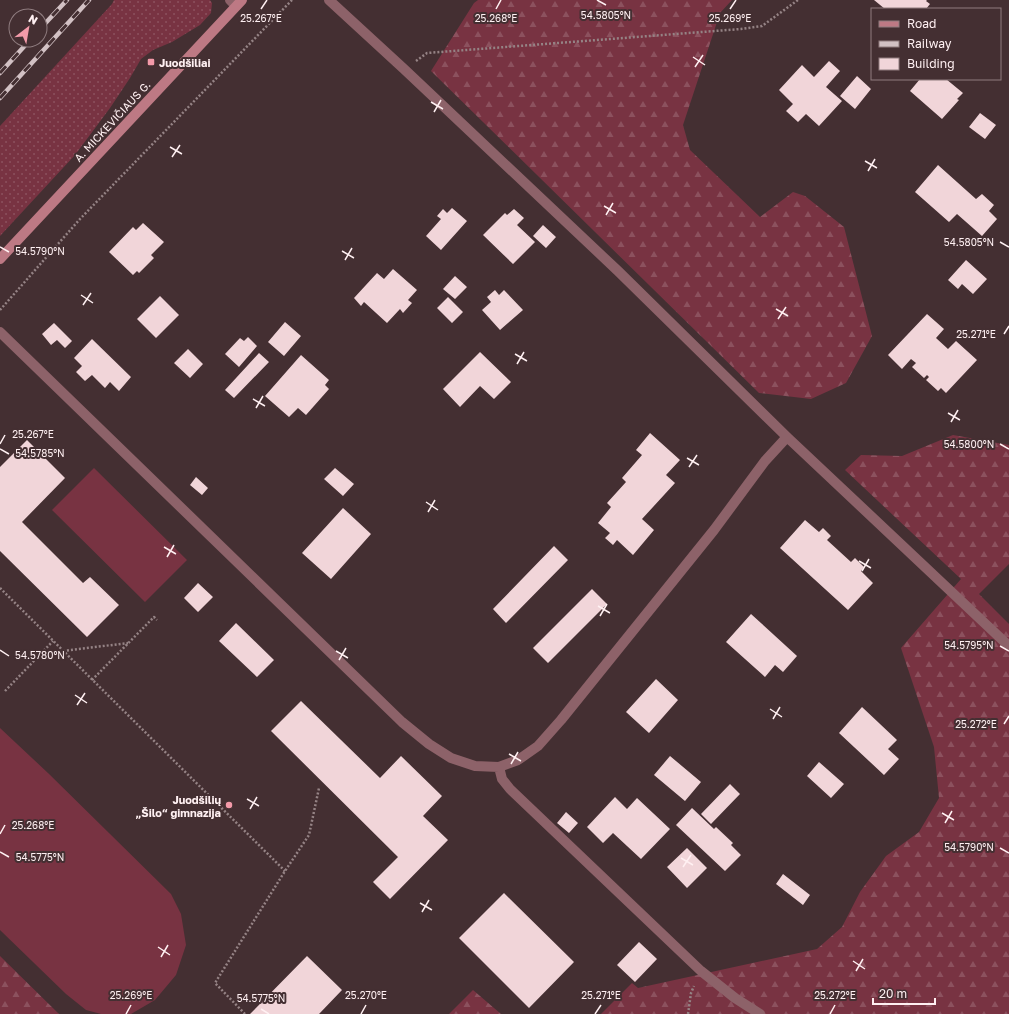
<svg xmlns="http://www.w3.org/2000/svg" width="1009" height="1014" font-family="'Golos Text',sans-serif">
	<defs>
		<pattern id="grass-dots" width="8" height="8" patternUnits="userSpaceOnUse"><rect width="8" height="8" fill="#783342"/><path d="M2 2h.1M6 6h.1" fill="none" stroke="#8c515e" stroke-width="1.8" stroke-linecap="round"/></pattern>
		<pattern id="forest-firs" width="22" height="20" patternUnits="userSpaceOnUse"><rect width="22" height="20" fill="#783342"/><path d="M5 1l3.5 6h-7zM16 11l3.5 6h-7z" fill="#8c515e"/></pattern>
	</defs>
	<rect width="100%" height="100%" fill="#442f32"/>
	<!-- grass -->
	<path fill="url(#grass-dots)" d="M114,0h96l2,3 -1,10 -11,12 -28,17 -19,8 -12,9 -11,19 -20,30 -35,47 -75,81v-110l112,-122z"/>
	<!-- forest -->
	<path fill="url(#forest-firs)" d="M478,0h254l-12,13 -37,112 7,25 70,67 33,-25 12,4 39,31 28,109 -26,47 -35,16 -52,-6 -328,-322 43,-68z
		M953,435l56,10v119l-30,30 30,30v390h-408l31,-31 6,5 179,-39 25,-22 18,-35 26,-36 33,-24 20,-34 -5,-51 -33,-99 60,-69 -116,-109 16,-15 41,1z
		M0,956l59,58h-59z
		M473,990l28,24h-52z"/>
	<!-- garden -->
	<path fill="#783342" d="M94,468l93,92 -42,42 -93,-92z
		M0,728l48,45 123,121 10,20 5,31 -10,30 -21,25 -24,14h-30l-15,-4 -20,-16 -66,-64z"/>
	<!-- building -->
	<path fill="#f1d5d9" d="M874,0h53l-1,1 4,3 -4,5h-41z
		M829,61l11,10 -14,16 16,14 -23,25 -13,-12 -8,8 -12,-11 7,-7 -14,-14 23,-25 12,12z
		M857,76l14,13 -16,20 -15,-13z
		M920,79h26l17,14 -6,6 2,1 -17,19 -32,-28z
		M980,113l16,12 -11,14 -16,-12z
		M938,165l38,34 6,-5 12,11 -5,6 8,8 -15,17 -25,-22 -8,8 -34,-30z
		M452,208l15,13 -26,29 -15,-14 15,-17 -4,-3 6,-7 4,4z
		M514,209l10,9 -7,7 18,17 -22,22 -30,-29 22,-22 2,2z
		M143,223l21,19 -13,13 3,3 -15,15 -2,-2 -4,4 -24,-23 24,-25 3,3z
		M543,225l13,12 -10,11 -13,-12z
		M966,260l21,19 -14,15 -11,-10 -4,5 -10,-9z
		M393,269l24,21 -9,10 4,3 -9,10 -3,-4 -13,14 -23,-21 -3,4 -7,-8 23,-25 7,6z
		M455,276l12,11 -12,12 -12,-10z
		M495,290l4,5 5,-5 19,20 -23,20 -18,-20 9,-8 -4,-5z
		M160,296l19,19 -23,23 -19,-19z
		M448,297l15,15 -11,11 -15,-15z
		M927,314l17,15 -8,9 12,11 8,-8 21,19 -31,33 -5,-5 -3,3 -12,-11 3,-3 -2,-2 -3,3 -12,-11 4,-4 -5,-4 -9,10 -14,-14z
		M285,322l16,14 -17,20 -16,-14z
		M54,323l18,18 -7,7 -8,-8 -6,5 -9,-11z
		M248,337l9,9 -18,21 -14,-13 15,-16 4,3z
		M92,339l39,38 -12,14 -9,-9 -5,6 -13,-13 -7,6 -9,-9 6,-6 -8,-8z
		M188,349l15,15 -13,14 -16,-15z
		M480,352l31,30 -17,17 -14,-13 -20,21 -17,-18z
		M259,353l10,9 -35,36 -9,-8z
		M301,355l28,25 -4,5 4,4 -23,26 -8,-7 -9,9 -24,-21z
		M650,433l30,27 -14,15 9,8 -33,36 12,11 -21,25 -16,-15 -4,5 -8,-7 5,-5 -12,-10 13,-16 -4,-4 19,-21 -4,-4 20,-23 -6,-5z
		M27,440l38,38 -43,44 61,61 7,-6 29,28 -32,32 -87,-86v-84z
		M335,468l19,16 -11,12 -19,-17z
		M196,477l12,11 -6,7 -12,-10z
		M343,508l28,26 -40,45 -29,-26z
		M805,520l14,12 4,-4 8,8 -4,4 24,22 4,-4 9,9 -3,4 12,12 -25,27 -68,-62z
		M554,546l14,14 -62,63 -13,-14z
		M198,583l15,14 -15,15 -14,-14z
		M592,589l15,15 -59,59 -15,-15z
		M751,614l46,42 -14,16 -8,-7 -10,12 -39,-35z
		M236,623l38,37 -17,17 -38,-36z
		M656,679l22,21 -29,33 -23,-21z
		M301,701l79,77 21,-22 41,40 -19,20 25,24 -58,59 -17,-17 25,-25 -127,-126z
		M862,707l35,33 -9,9 11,10 -15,16 -45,-42z
		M670,756l31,26 -16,19 -31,-26z
		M819,762l25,22 -13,14 -24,-22z
		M730,784l10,10 -29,30 -10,-10z
		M615,797l12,12 10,-11 33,31 -29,30 -28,-26 -10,10 -16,-16z
		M692,808l22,21 2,-2 17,16 -2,2 10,10 -16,16 -49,-46z
		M566,812l12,11 -9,10 -12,-10z
		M687,848l20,20 -20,20 -20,-21z
		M783,874l27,21 -7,10 -27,-21z
		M504,893l70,69 -45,46 -70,-70z
		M639,942l18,17 -22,23 -18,-17z
		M307,956l35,34 -23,24h-69z"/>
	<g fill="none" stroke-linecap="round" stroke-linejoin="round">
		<!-- path -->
		<path stroke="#958385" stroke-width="2.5" stroke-dasharray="2 2" stroke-linecap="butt" d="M416,61l11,-8 314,-24 21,-3 36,-26
			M0,310l80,-91 212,-219
			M0,588l285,283
			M63,651l65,-8
			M92,680l62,-63 3,3
			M5,691l48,-50
			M245,1014l-30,-31 70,-112 24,-36 10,-47
			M688,1014l3,-21 3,-7"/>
		<!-- minor -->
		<path stroke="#8d6269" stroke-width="10" d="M230,0l6,6
			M329,0l75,69 214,202 169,166 222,209
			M0,332l402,390 27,22 22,14 24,8 24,1 19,-7 20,-14 23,-26 153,-190 51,-69 22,-24
			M499,767l3,12 8,10 191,182 34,27 25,16"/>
		<!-- secondary -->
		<path stroke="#bd7984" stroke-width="10" d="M0,259l242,-259"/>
		<defs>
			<path id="rail" d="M40,29l27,-29
				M0,73l30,-33
				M0,98l89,-98"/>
		</defs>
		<!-- rail casing -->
		<use href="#rail" stroke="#d2c1c4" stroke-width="4.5"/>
		<!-- rail -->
		<use href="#rail" stroke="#442f32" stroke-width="3" stroke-dasharray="9" stroke-linecap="butt"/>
	</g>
	<!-- ticks -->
	<path fill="none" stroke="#fff0f2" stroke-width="1.5" d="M597,0l9,5M261,9l6,-9M496,9l5,-9M730,9l6,-9M693,57l12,8M695,67l8,-12M431,102l12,7M434,112l7,-12M170,147l12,7M172,157l8,-12M865,161l12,7M868,171l7,-12M604,206l12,7M606,215l7,-12M1000,242l9,5M0,247l9,5M342,251l12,7M345,260l7,-12M81,295l12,8M83,305l8,-12M776,309l12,7M778,319l8,-12M1004,334l5,-8M515,354l12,7M517,364l7,-12M253,399l12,7M256,408l7,-12M948,413l12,7M951,422l7,-12M0,444l5,-9M1000,444l9,5M0,449l9,5M687,458l12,7M689,467l8,-12M426,502l12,8M428,512l7,-12M164,547l12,7M167,557l7,-12M859,561l12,7M862,571l7,-12M598,606l12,7M600,616l7,-12M1000,646l9,5M0,650l9,6M336,651l12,7M339,660l7,-12M75,695l12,8M77,705l8,-12M770,709l12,8M773,719l7,-12M1004,724l5,-8M509,754l12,7M511,764l7,-12M247,799l12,7M250,809l7,-12M942,813l12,7M945,823l7,-12M0,834l5,-9M1000,848l9,5M0,852l9,5M681,858l12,7M683,867l8,-12M420,903l12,7M422,912l7,-12M158,947l12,8M161,957l7,-12M853,961l12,8M856,971l7,-12M261,1009l8,5M126,1014l5,-9M361,1014l5,-9M595,1014l6,-9M830,1014l5,-9"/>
	<!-- markers -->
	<g fill="#f39aa9" stroke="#442f32" stroke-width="1.5">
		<rect x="147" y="58" width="8" height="8" rx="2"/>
		<circle cx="229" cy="805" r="4"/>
	</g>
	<g text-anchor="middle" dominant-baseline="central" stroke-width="4" stroke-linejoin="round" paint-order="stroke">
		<!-- poi labels -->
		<g font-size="11" font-weight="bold" fill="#fff0f2" stroke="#442f32" text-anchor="start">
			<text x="159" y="62">Juodšiliai</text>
			<text x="221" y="799" text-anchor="end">Juodšilių<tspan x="221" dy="13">„Šilo“ gimnazija</tspan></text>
		</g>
		<!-- street labels -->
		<g font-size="11" fill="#fff0f2" stroke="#442f32">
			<text transform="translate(112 121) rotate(-47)">A. MICKEVIČIAUS G.</text>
		</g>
	</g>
	<g font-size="10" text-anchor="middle" fill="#fff0f2" stroke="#442f32" stroke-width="4" stroke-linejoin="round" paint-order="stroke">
		<text x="606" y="19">54.5805°N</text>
		<text x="261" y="22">25.267°E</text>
		<text x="496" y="22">25.268°E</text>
		<text x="730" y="22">25.269°E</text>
		<text x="969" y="246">54.5805°N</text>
		<text x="40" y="255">54.5790°N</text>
		<text x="976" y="338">25.271°E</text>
		<text x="33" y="438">25.267°E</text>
		<text x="969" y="448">54.5800°N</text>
		<text x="40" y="457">54.5785°N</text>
		<text x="969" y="649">54.5795°N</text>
		<text x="40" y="659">54.5780°N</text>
		<text x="976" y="728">25.272°E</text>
		<text x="33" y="829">25.268°E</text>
		<text x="969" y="851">54.5790°N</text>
		<text x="40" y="861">54.5775°N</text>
		<text x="131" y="999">25.269°E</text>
		<text x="366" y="999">25.270°E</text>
		<text x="601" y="999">25.271°E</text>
		<text x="835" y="999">25.272°E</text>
		<text x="261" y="1002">54.5775°N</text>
	</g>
	<!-- legend -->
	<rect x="871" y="8" width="130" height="72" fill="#442f32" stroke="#8f7c7f"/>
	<rect x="879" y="21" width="20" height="6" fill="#bd7984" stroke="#8f7c7f"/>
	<text x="907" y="28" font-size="12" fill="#fff0f2">Road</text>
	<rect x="879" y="41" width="20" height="6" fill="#d2c1c4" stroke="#8f7c7f"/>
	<text x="907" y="48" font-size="12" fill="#fff0f2">Railway</text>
	<rect x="879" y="58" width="20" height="12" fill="#f1d5d9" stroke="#8f7c7f"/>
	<text x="907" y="68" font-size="12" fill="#fff0f2">Building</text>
	<!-- north arrow -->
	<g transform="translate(28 28) rotate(31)"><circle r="19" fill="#442f32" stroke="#8f7c7f"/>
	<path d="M0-3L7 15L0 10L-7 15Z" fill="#f39aa9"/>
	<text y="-6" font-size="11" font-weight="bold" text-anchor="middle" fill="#fff0f2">N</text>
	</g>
	<!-- scale -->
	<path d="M873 998v6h62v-6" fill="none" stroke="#fff0f2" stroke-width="2"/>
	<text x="879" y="998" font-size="12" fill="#fff0f2" stroke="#442f32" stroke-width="3" paint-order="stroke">20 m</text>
</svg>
